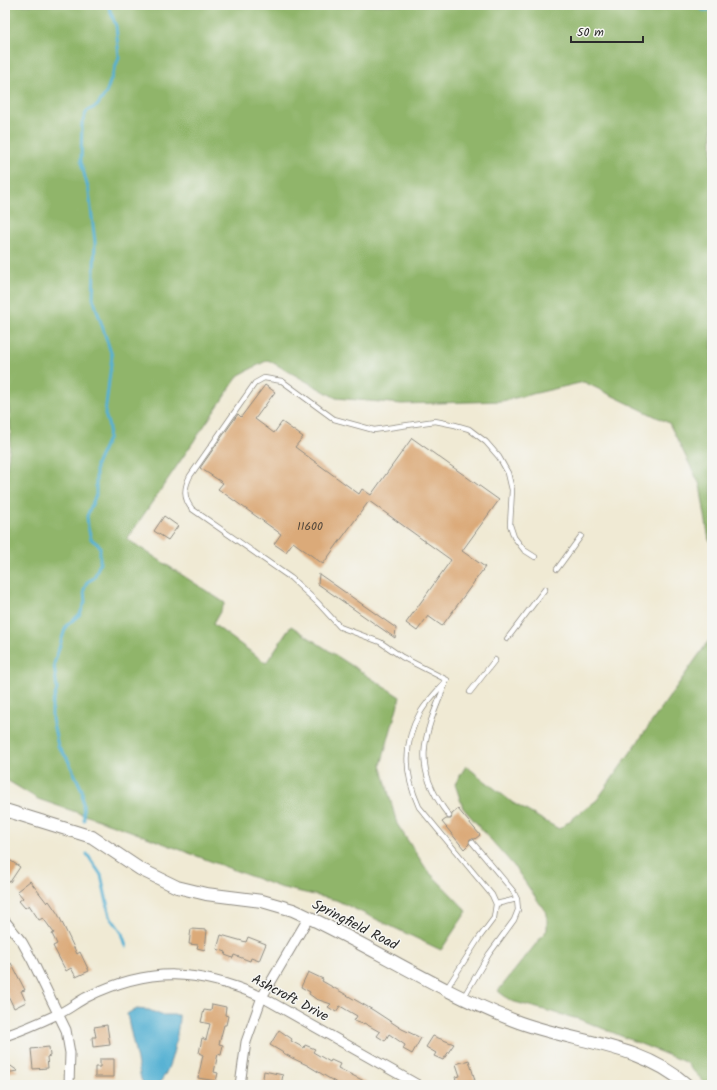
<svg xmlns="http://www.w3.org/2000/svg" width="717" height="1090" font-family="Kalam,sans-serif">
	<rect width="100%" height="100%" fill="#f6f6f2"/>
	<filter id="ink" filterUnits="userSpaceOnUse"><feTurbulence type="fractalNoise" baseFrequency=".025" numOctaves="2"/><feDisplacementMap in="SourceGraphic" scale="8" xChannelSelector="R" yChannelSelector="G"/><feConvolveMatrix kernelMatrix="1 2 1 2 8 2 1 2 1" color-interpolation-filters="sRGB"/></filter>
	<filter id="wash" filterUnits="userSpaceOnUse"><feTurbulence type="fractalNoise" baseFrequency=".012" numOctaves="4" result="noise"/><feDisplacementMap in="SourceGraphic" scale="16" xChannelSelector="R" yChannelSelector="G"/><feGaussianBlur stdDeviation="0.9" result="paint"/><feColorMatrix in="noise" values="0 0 0 0 0 0 0 0 0 0 0 0 0 0 0 0 0 1.4 0 .05"/><feComposite in="paint" operator="in"/></filter>
	<g filter="url(#wash)">
		<rect width="100%" height="100%" fill="#f0ead4"/>
		<!-- forest -->
		<path fill="#90b56a" stroke="#5e704a" d="M5,5h707v537l-3,-2 -9,-55 -31,-62 -85,-41 -82,19 -100,3 -66,-6 -68,-38 -29,15 -112,164 98,64 -12,21 53,39 25,-37 109,71 -19,68 16,59 30,46 40,41 -26,39 -105,-50 -57,-13 -151,-57 -90,-31 -33,-20v-296l6,-47 -6,-81z
			M712,636v449h-5l-22,-23 -103,-42 -71,-19 -13,-10 49,-61v-16l-33,-48 -51,-58 -8,-24 11,-18 47,37 46,26 38,-29z"/>
		<!-- water -->
		<path fill="#55b1d3" stroke="#406e7f" d="M135,1009l14,1 12,5h18c0,15 -8,62 -23,70h-12l-3,-6 -14,-65z"/>
		<g fill="none" stroke-linecap="round" stroke-linejoin="round">
			<!-- stream -->
			<path stroke="#55b1d3" stroke-width="3" d="M694,5l9,5h9
				M84,820l-2,-30 -15,-32 -9,-12 -6,-27v-14l5,-16 -3,-25 12,-38 14,-12 5,-12 -1,-12 3,-8 7,-4 6,-15v-17l-9,-7 -3,-12 -1,-11 9,-21v-30l12,-26 1,-12 -4,-13 7,-58 -19,-58 2,-56 -6,-50 -8,-30 1,-39 5,-12 10,-5 9,-13 13,-36 -3,-31 -8,-21
				M87,854l14,21 9,41 12,17 4,13"/>
		</g>
		<g id="blocks">
			<!-- building -->
			<path fill="#dbaa79" d="M265,385l10,7 -20,27 19,14 8,-11 21,15 -8,10 64,47 3,-5 9,6 41,-57 87,62 -37,51 23,16 -43,59 -14,-10 -11,15 -11,-8 45,-63 -82,-59 -46,63 -30,-22 -7,10 -12,-8 7,-10 -63,-45 5,-6 -23,-15 38,-54 3,3z
				M164,516l14,10 -10,14 -14,-9z
				M319,574l77,54 -1,10 -77,-54z
				M458,809l22,26 -5,4h-5l-1,5 -5,5 -22,-27 4,-3h5l1,-5z
				M5,857l15,10 -10,15 -5,-3z
				M30,881l17,22 2,-2 9,13 19,40 3,-2 9,19 -13,6 -5,-9 -5,3 -13,-25 4,-2 -5,-10 2,-1 -11,-15 -4,2 -10,-15 -4,3 -6,-7 4,-3 -6,-7z
				M191,929l16,1 -2,20 -8,-2 1,-3 -9,-1z
				M221,935l25,7 2,-5 18,7 -7,17 -8,-3 -1,3 -16,-6 -1,3 -8,-3 1,-3 -9,-3z
				M11,963l14,27 -4,1 5,11 -12,6 -9,-19v-23z
				M308,972l15,7 -1,2 51,29 29,19 19,9 -9,16 -9,-5 2,-4 -16,-11 -4,7 -8,-5 3,-4 -16,-9 -1,1 -9,-3 3,-5 -17,-10 -4,6 -8,-5 3,-3 -15,-5 -7,-5 1,-2 -9,-5z
				M212,1004l14,3 -1,8 3,1 -2,9h-2l-5,19 4,1 -2,10 -3,-1 -4,18 4,1 -2,8 -18,-3 5,-23 -4,-2 3,-15 4,2 4,-16 -9,-2 3,-12 7,1z
				M107,1025l3,20 -17,2 -1,-10h4l-2,-10z
				M279,1030l13,9 -1,2 13,7 1,-3 10,4 -2,3 17,10 1,-2 9,4 -2,4 34,17h-32l-33,-20 -15,-7 -22,-13z
				M433,1036l21,8 -11,16 -9,-4 2,-3 -10,-6z
				M49,1047l1,9 -3,1 1,11 -15,1 -2,-20z
				M100,1059h14v18h-19v-10h5z
				M469,1060l6,20 -17,5 -3,-8 5,-1 -4,-12z
				M5,1062l13,9 -13,2z
				M264,1071l19,4 -2,10h-19z"/>
		</g>
	</g>
	<g filter="url(#ink)">
		<use href="#blocks" fill-opacity="0" stroke="#8e8a80" stroke-width="1"/>
		<g fill="none" stroke-linecap="round" stroke-linejoin="round">
			<defs>
				<path id="service" d="M557,569l24,-33
					M507,639l38,-50
					M447,680l-45,-23 -22,-15 -40,-15 -22,-24 -27,-25 -99,-69c-9,-11 -8,-21 -2,-33l65,-93 9,-5 18,3 52,38 40,11 61,-9 20,4 14,4 17,13 13,15 9,16 4,17 -2,35 4,12 10,13 11,7
					M445,685c-22,53 -34,81 4,131
					M470,692l25,-32
					M496,904l21,-5
					M447,988l32,-50 15,-20 2,-14 -4,-9 -73,-88c-14,-31 -17,-63 1,-94 7,-12 18,-23 27,-33
					M463,998l26,-44 25,-34 4,-10 -1,-11 -4,-8 -41,-49"/>
				<path id="minor" d="M5,921l17,21 10,18 34,70 4,23 -1,32
					M5,1036c18,-6 36,-14 53,-22 10,-4 19,-12 29,-17 63,-31 111,-28 175,0l156,88
					M240,1085l6,-43 16,-45 47,-80"/>
				<path id="tertiary" d="M5,810l87,27 48,32 37,18 29,7 56,7 31,9c74,33 143,80 220,110 58,23 126,22 174,65"/>
			</defs>
			<!-- service casing -->
			<use href="#service" stroke="#8e8a80" stroke-width="6"/>
			<!-- minor casing -->
			<use href="#minor" stroke="#8e8a80" stroke-width="11"/>
			<!-- tertiary casing -->
			<use href="#tertiary" stroke="#8e8a80" stroke-width="14"/>
			<!-- service -->
			<use href="#service" stroke="#fff" stroke-width="4.5"/>
			<!-- minor -->
			<use href="#minor" stroke="#fff" stroke-width="9"/>
			<!-- tertiary -->
			<use href="#tertiary" stroke="#fff" stroke-width="12"/>
		</g>
	</g>
	<g text-anchor="middle" dominant-baseline="central" stroke-width="3" stroke-linejoin="round" paint-order="stroke">
		<!-- number labels -->
		<g font-size="12" fill="#574b3e">
			<text x="310" y="526">11600</text>
		</g>
		<!-- street labels -->
		<g font-size="14" fill="#2b2b2b" stroke="#f6f6f2">
			<text transform="translate(355 925) rotate(27)">Springfield Road</text>
			<text transform="translate(290 998) rotate(28)">Ashcroft Drive</text>
		</g>
	</g>
	<!-- margin -->
	<rect width="717" height="1090" fill="none" stroke="#f6f6f2" stroke-width="20"/>
	<!-- scale -->
	<path d="M571 36v6h72v-6" fill="none" stroke="#2b2b2b" stroke-width="2"/>
	<text x="577" y="36" font-size="12" fill="#2b2b2b" stroke="#f6f6f2" stroke-width="3" paint-order="stroke">50 m</text>
</svg>
